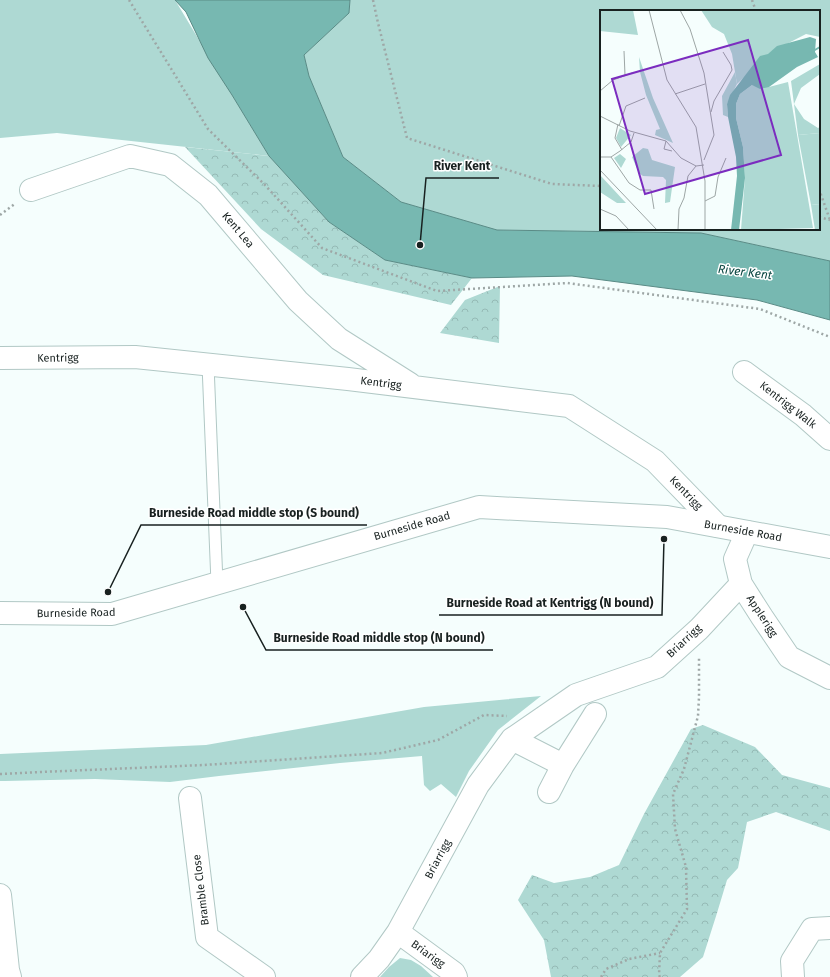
<svg xmlns="http://www.w3.org/2000/svg" width="830" height="977" font-family="'Fira Sans',sans-serif">
	<defs>
		<pattern id="forest-crowns" width="20" height="18" patternUnits="userSpaceOnUse"><rect width="20" height="18" fill="#aed9d3"/><path d="M2 6a3 3 0 1 1 6 0M12 15a3 3 0 1 1 6 0" fill="none" stroke="#95bab5"/></pattern>
	</defs>
	<rect width="100%" height="100%" fill="#f5fefd"/>
	<!-- grass -->
	<path fill="#aed9d3" fill-rule="evenodd" d="M0,0h175l94,156 -212,-23 -57,5z
		M350,0h480v261l-129,-28 -205,-3 -95,-28 -58,-45 -34,-81 -5,-21 45,-42zM601,11h218v218h-218z
		M541,696l-43,34 -29,41 -13,26 -15,-13 -11,7 -6,-6 -2,-29 -82,7 -121,13 -49,6 -75,-3 -90,2h-5v-27l206,-9 218,-38z
		M400,958l11,2 10,6 12,11h-53l9,-10z"/>
	<!-- forest -->
	<path fill="url(#forest-crowns)" d="M185,147l84,9 60,66 56,38 87,18 -21,27 -128,-30 -62,-46z
		M500,286l-1,57 -59,-10 25,-33z
		M703,725l52,22 27,28 48,13v43l-54,-19 -29,10 -9,46 -11,12 -10,33 -14,44 -23,20h-129l-7,-37 -26,-40 14,-25 22,8 36,-6 29,-12 25,-51 47,-85z"/>
	<!-- water -->
	<path fill="#77b8b1" stroke="#5a8b86" d="M175,0h175l-1,13 -45,42 5,21 34,81 58,45 96,28 204,3 129,28v59l-73,-20 -185,-24 -100,2 -87,-18 -56,-38 -60,-66 -37,-61 -24,-37 -22,-46z"/>
	<g fill="none" stroke-linecap="round" stroke-linejoin="round">
		<defs>
			<path id="service" d="M208,365l9,218"/>
			<path id="minor" d="M31,190l99,-34 40,9 38,30 90,106 41,38 71,45
				M0,358l135,-1 213,22 221,27 86,55 63,65
				M744,372l59,43 27,24
				M747,532l-12,27 6,25 21,33 27,40 41,21
				M512,739l51,26 32,-51
				M549,792l14,-27
				M190,798l17,139 57,40
				M0,895l8,75 2,7
				M398,932l56,41 2,4
				M362,977l17,-18 19,-27 80,-147 34,-46 64,-44 81,-28 42,-38 42,-45
				M793,977l-1,-16 20,-32 18,-1"/>
			<path id="tertiary" d="M0,613l112,1 367,-107 188,10 163,30"/>
		</defs>
		<!-- service casing -->
		<use href="#service" stroke="#b1c8c5" stroke-width="13"/>
		<!-- minor casing -->
		<use href="#minor" stroke="#b1c8c5" stroke-width="24"/>
		<!-- tertiary casing -->
		<use href="#tertiary" stroke="#b1c8c5" stroke-width="24"/>
		<!-- path -->
		<path stroke="#9ea7a6" stroke-width="2.5" stroke-dasharray="2 3" stroke-linecap="butt" d="M129,0l79,129 57,56 57,63 115,43 130,-8 193,26 70,28
			M373,0l5,23 29,115 145,46 49,2
			M752,0l4,11
			M819,189l11,31
			M0,215l16,-12
			M819,217l11,3
			M0,774l41,-2 163,-7 178,-12 56,-13 46,-25 23,1
			M601,977l5,-8 23,-10 31,-6
			M660,977l-1,-2 1,-22 27,-44 -1,-42 -11,-38 -2,-35 11,-25 14,-53 1,-19v-40"/>
		<!-- service -->
		<use href="#service" stroke="#fff" stroke-width="11"/>
		<!-- minor -->
		<use href="#minor" stroke="#fff" stroke-width="22"/>
		<!-- tertiary -->
		<use href="#tertiary" stroke="#fff" stroke-width="22"/>
	</g>
	<g text-anchor="middle" dominant-baseline="central" stroke-width="3" stroke-linejoin="round" paint-order="stroke">
		<!-- street labels -->
		<g font-size="11" fill="#182120" stroke="#fff">
			<text transform="translate(238 230) rotate(50)">Kent Lea</text>
			<text transform="translate(58 358) rotate(-1)">Kentrigg</text>
			<text transform="translate(381 383) rotate(7)">Kentrigg</text>
			<text transform="translate(788 405) rotate(38)">Kentrigg Walk</text>
			<text transform="translate(686 493) rotate(46)">Kentrigg</text>
			<text transform="translate(412 526) rotate(-16)">Burneside Road</text>
			<text transform="translate(743 531) rotate(10)">Burneside Road</text>
			<text transform="translate(76 613) rotate(-1)">Burneside Road</text>
			<text transform="translate(762 616) rotate(57)">Applerigg</text>
			<text transform="translate(684 641) rotate(-43)">Briarrigg</text>
			<text transform="translate(438 859) rotate(-62)">Briarrigg</text>
			<text transform="translate(201 890) rotate(-97)">Bramble Close</text>
			<text transform="translate(428 954) rotate(36)">Briarigg</text>
		</g>
		<!-- water labels -->
		<g font-size="12" font-style="italic" fill="#0b4742" stroke="#fff">
			<text transform="translate(745 272) rotate(7)">River Kent</text>
		</g>
	</g>
	<!-- overview -->
	<g transform="translate(600 10)">
		<rect width="220" height="220" fill="#f5fefd"/>
		<path d="M0,0h33l5,25 -38,-4zM101,0h119v27l-14,-3 -35,18 -34,32 -5,-30 -8,-20 -12,-7zM39,47l14,41 20,45 -18,-8 1,-5 4,-1 -14,-34 -6,-23zM188,72l25,146 -72,2 4,-52 -2,-31 -7,-29v-14l4,-10 12,-9 17,2zM20,118l11,7 -10,12 -5,-9zM220,123v71l-9,1 -13,-70zM20,144l6,5 -5,9 -7,-10z" fill="#aed9d3"/>
		<path d="M220,54v10l-19,14 -7,16 10,15 14,9 2,-1v6l-22,2 -7,-54zM135,62l2,12 -10,20 1,13 -5,-2 -1,-19zM43,138l5,1 4,11 23,7 -5,35 -5,1 1,-23 -3,-3 -20,-1 -4,-3 -7,-16zM0,165l26,28h-9l-17,-11zM220,194v26h-5l-4,-25z" fill="#aed9d3"/>
		<path d="M210,27l6,2 -1,13 3,5 -21,10 -28,20 -9,2 -8,-4 -12,9 -4,10v14l7,29 2,31 -6,52h-8l6,-54 -1,-19 -8,-40 -1,-13 3,-9 30,-39 8,-2 9,-8z" fill="#77b8b1"/>
		<path fill="none" stroke="#77b8b1" stroke-width="2" d="M208,44l12,-7"/>
		<path fill="none" stroke="#9da6a5" stroke-width="1" d="M49,0l18,70 29,47 9,54v49M80,0l10,19 14,44 10,62 -10,25M24,41l1,24M0,81l13,-11 19,-7M75,84l30,-10M111,102l3,-11 18,-31 -1,-5 -8,-13M0,106l30,15 36,10 15,17 15,8M18,114l-3,14 7,12M19,116l7,-20 19,-8M66,131l-2,8 8,2M0,147h11l9,-6 11,-9 3,-9M11,147l18,26 11,7h11l3,19M0,160l57,60M105,191l10,-5 3,-19 8,-19M0,199l16,7 13,14M78,220l1,-21 5,-11 4,-22 8,-10 8,-1"/>
		<path fill="#7b2cbf" fill-opacity="0.15" stroke="#7b2cbf" stroke-width="2" d="M148,30l33,115 -136,39 -33,-115z"/>
		<rect width="220" height="220" fill="none" stroke="#182120" stroke-width="2"/>
	</g>
	<!-- callouts -->
	<path fill="none" stroke="#182120" stroke-width="1.5" d="M420 245L426 178H499M108 592L141 525H367M664 539L662 615H439M243 607L266 650H493"/>
	<g fill="#182120" stroke="#fff" stroke-width="1.5">
		<circle cx="420" cy="245" r="4"/>
		<circle cx="108" cy="592" r="4"/>
		<circle cx="664" cy="539" r="4"/>
		<circle cx="243" cy="607" r="4"/>
	</g>
	<g font-size="12" text-anchor="middle" font-weight="bold" fill="#182120" stroke="#fff" stroke-width="3" stroke-linejoin="round" paint-order="stroke">
		<text x="462" y="170">River Kent</text>
		<text x="254" y="517">Burneside Road middle stop (S bound)</text>
		<text x="550" y="607">Burneside Road at Kentrigg (N bound)</text>
		<text x="379" y="642">Burneside Road middle stop (N bound)</text>
	</g>
</svg>
